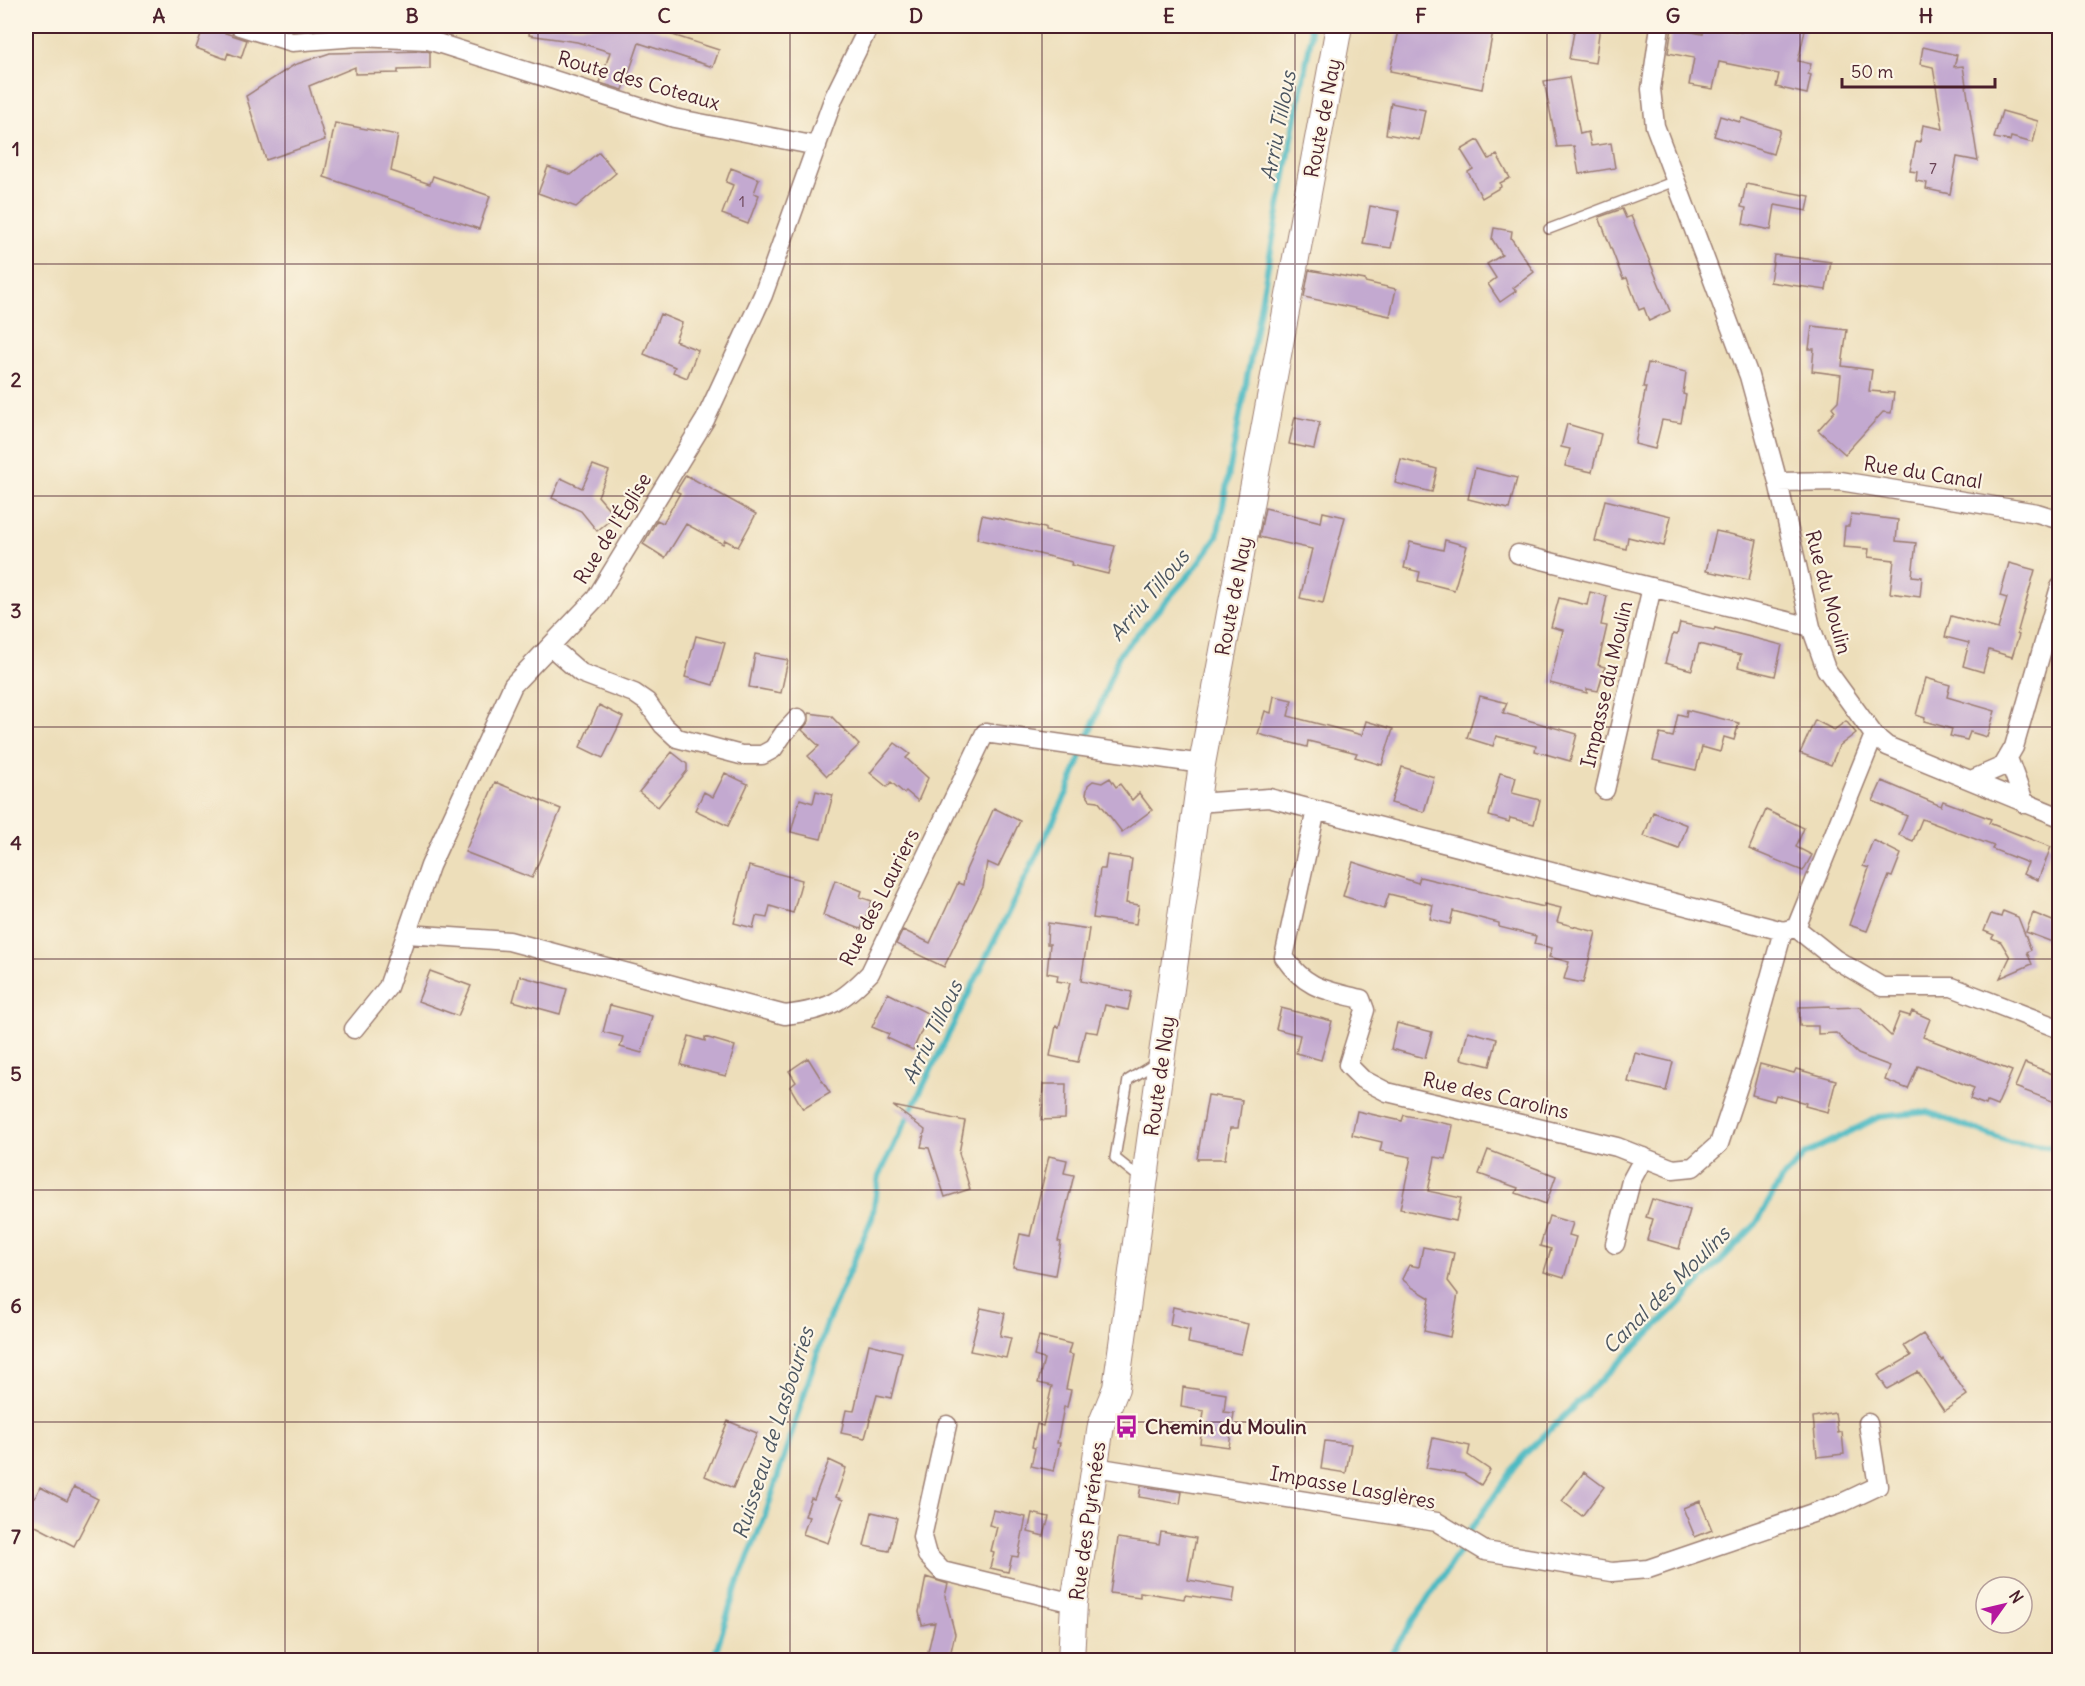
<svg xmlns="http://www.w3.org/2000/svg" width="2085" height="1686" font-family="Delius,sans-serif">
	<rect width="100%" height="100%" fill="#fcf5e5"/>
	<filter id="ink" filterUnits="userSpaceOnUse"><feTurbulence type="fractalNoise" baseFrequency=".0167" numOctaves="2"/><feDisplacementMap in="SourceGraphic" scale="12" xChannelSelector="R" yChannelSelector="G"/><feConvolveMatrix kernelMatrix="1 2 1 2 8 2 1 2 1" color-interpolation-filters="sRGB"/></filter>
	<filter id="wash" filterUnits="userSpaceOnUse"><feTurbulence type="fractalNoise" baseFrequency=".008" numOctaves="4" result="noise"/><feDisplacementMap in="SourceGraphic" scale="24" xChannelSelector="R" yChannelSelector="G"/><feGaussianBlur stdDeviation="1.35" result="paint"/><feColorMatrix in="noise" values="0 0 0 0 0 0 0 0 0 0 0 0 0 0 0 0 0 1.4 0 .05"/><feComposite in="paint" operator="in"/></filter>
	<g filter="url(#wash)">
		<rect width="100%" height="100%" fill="#eddeba"/>
		<g fill="none" stroke-linecap="round" stroke-linejoin="round">
			<!-- stream -->
			<path stroke="#4cbac3" stroke-width="6" d="M713,1660l25,-78 27,-66 62,-193 45,-105 7,-42 188,-383 52,-138 76,-87 22,-31 94,-500 -2,-11
				M1387,1660l73,-110 8,-17 54,-76 153,-149 81,-84 25,-44 25,-26 73,-37 48,-5 83,30 50,6"/>
		</g>
		<g id="blocks">
			<!-- building -->
			<path fill="#c3a9d0" d="M204,26l43,14 -6,18 -13,-5 -2,6 -30,-11z
				M402,26h51l-3,9 -19,-6 -29,-1z
				M530,26h115l74,24 -6,17 -74,-24 -16,47 -23,-7 10,-31 -33,-10 -48,-7z
				M1400,26h94l-12,63 -92,-18z
				M1575,26h25l-5,37 -26,-4z
				M1704,26l37,6 1,-6h64l-8,35 13,3 -3,10 3,1 -4,19 -31,-7 3,-13 -60,-12 -6,27 -24,-4 5,-27 -26,-5 4,-25 31,6z
				M1923,47l34,8 -3,12 9,-1 15,95 -21,-4 -7,37 -24,-5 1,-6 -11,-2 1,-9 -7,-1 6,-30 4,1 3,-17 20,4 -10,-62 -13,-3z
				M427,51l3,1v17l-32,1v3l-43,1v-7l-46,19 16,54 -59,20 -20,-64 48,-31 36,-12z
				M1569,77l11,57 8,-2 3,14 20,-3 4,25 -36,6 -5,-28 -17,1 -13,-66z
				M1391,103l34,7 -6,30 -33,-6z
				M2002,111l36,10 -5,22 -22,-6 -1,4 -16,-3z
				M1720,116l20,6 2,-4 38,12 -7,24 -59,-18z
				M335,123l63,12 -7,36 39,13 3,-8 57,20 -11,33 -155,-52z
				M1478,140l11,19 8,-4 13,23 -10,5 1,4 -19,11 -14,-26 5,-3 -12,-19z
				M599,152l17,21 -40,34 -38,-14 10,-26 23,8z
				M731,168l28,11 -5,14 5,2 -11,29 -26,-10 11,-29 -7,-3z
				M1746,184l64,12 -3,15 -32,-6 -4,25 -28,-6 3,-16 -5,-1z
				M1370,206l29,5 -8,37 -28,-4z
				M1622,209l4,9 5,-2 39,95 -21,10 -5,-13 -5,2 -12,-32 -4,1 -24,-62z
				M1494,228l18,3 -1,7 23,34 -21,16 3,3 -16,11 -12,-18 8,-6 -9,-14 15,-9 -10,-16z
				M1774,255l57,7 -5,28 -56,-8z
				M1309,270l56,10v2l31,7 -6,27 -86,-19z
				M660,314l22,9 -7,18 23,9 -11,28 -14,-6 2,-5 -31,-13z
				M1812,326l35,4 -5,36 30,4 -3,21 25,2 -3,20 -8,-1 -38,42 -27,-24 17,-19 -3,-4 6,-6 3,-26 -29,-4 2,-22h-5z
				M1648,363l38,9 -3,22 3,1 -5,28 -19,-3 -7,29 -20,-5 11,-57h-3z
				M1295,417l25,5 -6,27 -25,-5z
				M1567,424l34,10 -9,38 -27,-6 5,-17 -9,-2z
				M1401,459l36,10 -5,23 -37,-9z
				M593,465l16,6 -11,25 17,20 -18,15 -16,-20 -29,-13 9,-20 21,10z
				M1475,468l42,10 -8,31 -41,-10z
				M686,475l70,39 -18,33 -13,-7 -2,4 -37,-20 -21,34 -22,-14 14,-24 6,3 17,-30 -4,-2z
				M1605,500l66,16 -7,30 -36,-9 -2,12 -31,-8z
				M1265,508l56,14 2,-10 22,5 -22,86 -23,-5 12,-49 -53,-12z
				M1851,514l47,6 -2,21 20,2 -4,33 10,1 -2,20 -30,-4 4,-33 -26,-3 1,-8 -26,-2 2,-21h4z
				M982,515l63,13v3l70,15 -7,28 -37,-9 1,-3 -95,-23z
				M1716,531l41,9 -8,40 -43,-9z
				M1445,540l22,6 -13,44 -36,-9 2,-9 -16,-4 6,-26 33,8z
				M2009,563l26,7 -18,64 2,1 -7,22 -23,-7 -6,22 -20,-6 6,-23 -24,-6 6,-21 47,13 9,-31 -7,-2z
				M1590,592l17,4 -6,29 6,1 -9,39 7,2 -7,24 -11,-2v4l-37,-10 13,-53 -12,-3 8,-29 28,7z
				M1680,623l34,7 1,-2 67,17 -7,31 -37,-9 3,-12 -42,-11 -7,26 -27,-7 8,-29 4,1z
				M696,636l29,7 -12,42 -28,-8z
				M755,654l33,6 -7,33 -32,-6z
				M1926,678l24,7 -3,12 48,14 -8,26 -17,-5 -3,8 -17,-4 2,-7 -28,-8 1,-3 -9,-3z
				M1274,696l18,4 -4,16 74,19 4,-14 27,8 -11,36 -27,-8 2,-4 -49,-12 -1,6 -49,-13 7,-23 6,2z
				M1480,696l27,7 -4,10 74,21 -7,27 -35,-10 1,-5 -40,-10 -3,10 -26,-8z
				M599,705l24,12 -20,41 -23,-11z
				M1687,710l52,13 -5,17 -10,-3 -4,15 -18,-5 -6,23 -43,-10 7,-26 13,3 5,-23 8,2z
				M809,713l22,3 28,29 -32,31 -19,-20 11,-10 -17,-16 7,-9z
				M1815,720l19,10 12,-9 10,12 -17,13 -8,19 -31,-12z
				M895,743l15,11 -4,4 22,20 -10,23 -12,-10 -2,2 -13,-11 -4,5 -17,-14z
				M672,752l15,12v7l-29,36 -19,-15z
				M1402,767l32,10 -10,35 -33,-9z
				M725,773l23,11 -20,42 -33,-16 9,-18 9,5z
				M1500,773l16,4 -4,16 28,7 -6,24 -24,-6 -1,4 -20,-6z
				M1110,778l6,9 4,-3 12,16 7,-7 13,17 -30,22 -24,-31 -8,-1 -4,-6 2,-9 5,-4 9,2z
				M1882,781l59,25 2,-5 48,18 -2,4 62,24 -13,33 -15,-6 5,-11 -36,-14 2,-3 -72,-27 -9,22 -14,-6 8,-19 -34,-15z
				M495,782l66,27 -29,69 -67,-26z
				M816,791l17,4 -12,44 -30,-7 9,-33 13,4z
				M994,808l26,13 -22,46 -11,-5 -4,25 -39,80 -48,-23 7,-14 27,13 28,-60 5,2 3,-15z
				M1766,810l38,18 -8,19 16,8 -9,16 -54,-22z
				M1653,812l34,13 -8,24 -35,-13z
				M1873,840l28,14 -9,23 -3,-1 -22,55 -18,-6 20,-57 -6,-2z
				M1107,855l25,4 -6,44 13,2 -3,19 -43,-6 7,-49h5z
				M1353,862l65,21 2,-6 124,30v-3l17,4 -4,14 39,10 -13,51 -19,-4 5,-17 -20,-5 3,-9 -18,-4 2,-8 -37,-9v-4l-46,-12 -3,13 -20,-5 3,-14 -44,-11 -5,15 -41,-13z
				M749,866l53,14 -9,33 -23,-7 -3,12 -11,-2 -3,12 -19,-5z
				M835,880l27,11 -2,6 12,4 -11,28 -38,-14z
				M2003,911l15,6 13,33 -4,2 5,12 -32,14 10,-21 -9,-15 -9,-4 2,-3 -10,-4 7,-17 10,3z
				M2033,913l27,11v21l-34,-13z
				M1048,923l41,6 -8,52 51,11 -4,18 -23,-5 -7,28 -13,-2 -7,31 -28,-6 6,-30 3,1 11,-44 -13,-2 1,-6 -11,-2 3,-29h-3z
				M430,971l41,15 -13,30 -40,-15z
				M520,976l47,13 -7,25 -47,-13z
				M888,993l41,21 -16,36 -26,-12 2,-4 -17,-7z
				M610,1005l42,11 -10,37 -22,-6 3,-10 -20,-5z
				M1830,1006v2l30,-1 31,29 9,-23 10,3 2,-5 18,8 -7,18 89,34 -15,35 -10,-4 -1,3 -16,-6 4,-11 -56,-22 -10,23 -23,-9 5,-14 -32,-12 -22,-21 -18,1v-8h-18l-1,-19z
				M1281,1008l51,13 -11,39 -25,-7 4,-18 -24,-6z
				M1397,1023l35,9 -7,26 -34,-9z
				M1468,1031l29,8 -7,27 -29,-7z
				M689,1036l16,5v-4l30,9 -9,30 -45,-11z
				M1635,1053l38,9 -7,29 -38,-9z
				M808,1058l22,35 -27,16 -13,-22 6,-5 -7,-11z
				M2025,1063l35,14v27l-45,-17z
				M1760,1064l34,9 2,-4 40,11 -8,32 -23,-6 1,-3 -30,-8 -2,6 -22,-6z
				M1043,1084h23l-1,35 -24,1z
				M1208,1095l34,5 -4,28h-8l-5,31h-28z
				M893,1106l72,15 -6,32 11,36 -25,8 -16,-49 -8,-1 4,-17z
				M1357,1111l45,10 2,-6 49,10 -7,34 -11,-2 -7,34 33,7 -5,23 -56,-12 11,-52 -31,-6 2,-9 -30,-7z
				M1488,1150l68,26 -10,28 -30,-11 2,-5 -39,-14z
				M1049,1156l18,4 -3,13 10,2 -16,66 3,1 -6,33 -42,-8 7,-33 10,2z
				M1652,1199l38,11 -11,39 -32,-9 6,-21 -7,-2z
				M1549,1216l24,7 -4,12 7,2 -12,41 -20,-6 7,-23 -11,-3z
				M1423,1247l31,6 -6,28 10,13 -8,43 -26,-6 6,-33 -17,-10 -11,-9 7,-14 10,2z
				M1173,1307l75,17 -7,30 -53,-11 2,-13 -20,-5z
				M981,1308l24,5 -5,23 11,2 -5,20 -36,-7z
				M1923,1334l19,27 1,-2 24,36 -23,16 -26,-39 -31,17 -9,-14 33,-19 -7,-10z
				M1039,1336l32,8 -3,10 5,1 -7,34 5,1 -4,17h-3l-7,36h3l-6,28 -23,-5 4,-18 -3,-1 5,-23 6,2 9,-40 -14,-3 6,-24 -10,-3z
				M869,1344l33,8 -11,46 -14,-3 -12,43 -24,-5 5,-23 8,1z
				M1183,1387l43,7 -2,18 10,1 -5,34 -29,-4 4,-32 -23,-4z
				M1835,1413l3,20 4,-1 2,22 -27,3 -4,-40z
				M728,1421l29,12 -24,55 -28,-12z
				M1433,1438l37,8 -2,9 22,15 -9,15 -17,-11 -38,-6z
				M1325,1441l26,3 -5,29 -25,-4z
				M829,1460l17,8 -10,29 7,3 -15,43 -25,-9 6,-17 -4,-1 6,-18 3,1z
				M1584,1472l20,15 -22,29 -20,-15z
				M1141,1486l41,6 -2,12 -41,-7z
				M40,1487l27,14 7,-14 24,12 -24,47 -48,-25v-27l9,4z
				M1700,1501l12,29 -17,7 -12,-29z
				M993,1510l33,7 -8,40 -6,-1 -4,16 -18,-4 4,-16 -3,-1 6,-24 -8,-2z
				M872,1512l25,6 -8,33 -25,-5z
				M1032,1513l17,4 -5,19 -16,-4z
				M1161,1532l35,6 -8,42 47,8 -2,14 -48,-7 -1,4 -44,-7v5l-30,-4 8,-55 41,6z
				M926,1577l22,7 -3,12 10,38 -6,26 -22,-4 8,-34 -13,3 -3,-13z"/>
		</g>
	</g>
	<g filter="url(#ink)">
		<use href="#blocks" fill-opacity="0" stroke="#9c7e72" stroke-width="1.5"/>
		<g fill="none" stroke-linecap="round" stroke-linejoin="round">
			<defs>
				<path id="service" d="M1549,229l126,-48
					M1140,1178l-25,-20 13,-78 28,-17"/>
				<path id="minor" d="M239,26l53,16 65,-5 71,3 246,78 143,28
					M1660,26l-9,63 4,37 94,250 29,106 33,145 15,42 48,66 -78,193 39,31 47,28h70l108,42
					M1778,482l62,-1 197,32 23,7
					M1518,554l293,73
					M550,646l31,27 53,20 13,9 16,23 14,13 64,17h21l11,-6 11,-16 14,-15
					M1874,735l13,11 173,71
					M2008,758l17,46
					M1971,780l32,-14 11,-19 46,-160
					M1605,790l47,-203
					M1196,803l73,-5 514,133 12,-3
					M1316,810l-32,147c22,32 41,33 77,42l4,11 -17,55 14,14 25,13 230,55 56,22 20,-2 26,-23 29,-87 35,-126
					M407,934l102,7 276,74c43,-6 54,-10 85,-42l115,-240 217,31
					M354,1029l34,-42 42,-121 83,-181 83,-87 109,-178 58,-125 71,-198 35,-71
					M1615,1244l16,-63 13,-24
					M947,1425l-25,112 5,18 15,16 132,32
					M1095,1467l342,55 48,29 127,21 36,-3 194,-66 36,-17 -10,-63"/>
				<path id="secondary" d="M1071,1660l3,-57 27,-178 15,-37 86,-624 137,-738"/>
			</defs>
			<!-- service casing -->
			<use href="#service" stroke="#9c7e72" stroke-width="12"/>
			<!-- minor casing -->
			<use href="#minor" stroke="#9c7e72" stroke-width="21"/>
			<!-- secondary casing -->
			<use href="#secondary" stroke="#9c7e72" stroke-width="28"/>
			<!-- service -->
			<use href="#service" stroke="#fff" stroke-width="9"/>
			<!-- minor -->
			<use href="#minor" stroke="#fff" stroke-width="18"/>
			<!-- secondary -->
			<use href="#secondary" stroke="#fff" stroke-width="26"/>
		</g>
	</g>
	<!-- grid -->
	<path fill="none" stroke="#4a1f2b" stroke-width="1.5" stroke-opacity="0.55" d="M285,26v1634M538,26v1634M790,26v1634M1042,26v1634M1295,26v1634M1547,26v1634M1800,26v1634M26,264h2034M26,496h2034M26,727h2034M26,959h2034M26,1190h2034M26,1422h2034"/>
	<!-- icons -->
	<defs>
		<symbol id="bus-bare" viewBox="-9 -9 18 18"><path d="M-5-6H5V4H4V6H2V4H-2V6H-4V4H-5ZM-3.5-4V0h7V-4ZM-3.5 1.2v1.5H-2V1.2ZM2 1.2v1.5H3.5V1.2Z" fill="#b5179e" stroke="#fcf5e5" stroke-width="2.5" paint-order="stroke"/></symbol>
	</defs>
	<g fill-rule="evenodd">
		<use href="#bus-bare" x="1110" y="1410" width="33" height="33"/>
	</g>
	<g text-anchor="middle" dominant-baseline="central" stroke-width="4.5" stroke-linejoin="round" paint-order="stroke">
		<!-- number labels -->
		<g font-size="16" fill="#684254">
			<text x="1933" y="168">7</text>
			<text x="742" y="201">1</text>
		</g>
		<!-- street labels -->
		<g font-size="20" fill="#4a1f2b" stroke="#fcf5e5">
			<text transform="translate(639 80) rotate(16)">Route des Coteaux</text>
			<text transform="translate(1322 118) rotate(-79)">Route de Nay</text>
			<text transform="translate(1923 472) rotate(9)">Rue du Canal</text>
			<text transform="translate(612 528) rotate(-58)">Rue de l'Église</text>
			<text transform="translate(1829 592) rotate(75)">Rue du Moulin</text>
			<text transform="translate(1233 596) rotate(-79)">Route de Nay</text>
			<text transform="translate(1606 684) rotate(-77)">Impasse du Moulin</text>
			<text transform="translate(879 897) rotate(-63)">Rue des Lauriers</text>
			<text transform="translate(1159 1076) rotate(-82)">Route de Nay</text>
			<text transform="translate(1496 1095) rotate(13)">Rue des Carolins</text>
			<text transform="translate(1353 1487) rotate(10)">Impasse Lasglères</text>
			<text transform="translate(1087 1521) rotate(-82)">Rue des Pyrénées</text>
		</g>
		<!-- poi labels -->
		<g font-size="20" font-weight="bold" fill="#4a1f2b" stroke="#fcf5e5" text-anchor="start">
			<text x="1145" y="1426">Chemin du Moulin</text>
		</g>
		<!-- water labels -->
		<g font-size="21" font-style="italic" fill="#4b5560" stroke="#fcf5e5">
			<text transform="translate(1278 126) rotate(-79)">Arriu Tillous</text>
			<text transform="translate(1149 595) rotate(-50)">Arriu Tillous</text>
			<text transform="translate(932 1032) rotate(-64)">Arriu Tillous</text>
			<text transform="translate(1666 1290) rotate(-45)">Canal des Moulins</text>
			<text transform="translate(773 1433) rotate(-72)">Ruisseau de Lasbouries</text>
		</g>
	</g>
	<!-- margin -->
	<rect width="2085" height="1686" fill="none" stroke="#fcf5e5" stroke-width="66"/>
	<!-- north arrow -->
	<g transform="translate(2004 1605) rotate(56)"><circle r="28" fill="#fcf5e5" stroke="#b59f9b" stroke-width="1.5"/>
	<path d="M0-4.5L10 22L0 15L-10 22Z" fill="#b5179e"/>
	<text y="-9" font-size="16" font-weight="bold" text-anchor="middle" fill="#4a1f2b">N</text>
	</g>
	<!-- scale -->
	<path d="M1842 78v9h153v-9" fill="none" stroke="#4a1f2b" stroke-width="3"/>
	<text x="1851" y="78" font-size="18" fill="#4a1f2b" stroke="#fcf5e5" stroke-width="4.5" paint-order="stroke">50 m</text>
	<rect x="33" y="33" width="2019" height="1620" fill="none" stroke="#4a1f2b" stroke-width="2"/>
	<g font-size="20" text-anchor="middle" font-weight="bold" fill="#4a1f2b">
		<text x="159" y="23">A</text>
		<text x="412" y="23">B</text>
		<text x="664" y="23">C</text>
		<text x="916" y="23">D</text>
		<text x="1169" y="23">E</text>
		<text x="1421" y="23">F</text>
		<text x="1673" y="23">G</text>
		<text x="1926" y="23">H</text>
		<text x="16" y="156">1</text>
		<text x="16" y="387">2</text>
		<text x="16" y="618">3</text>
		<text x="16" y="850">4</text>
		<text x="16" y="1081">5</text>
		<text x="16" y="1313">6</text>
		<text x="16" y="1544">7</text>
	</g>
</svg>
